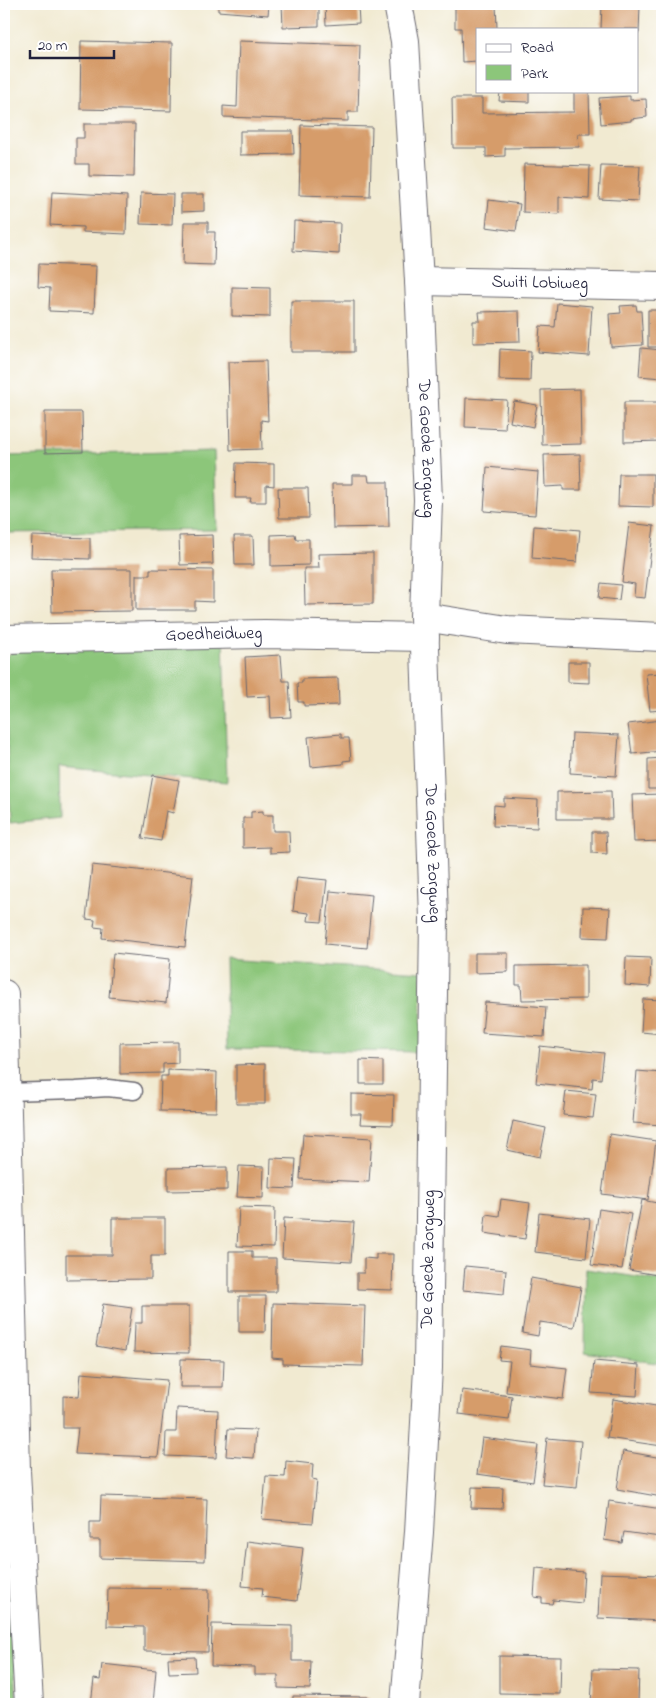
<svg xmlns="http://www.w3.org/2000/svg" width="666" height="1708" font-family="'Indie Flower',sans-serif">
	<rect width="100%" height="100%" fill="#fff"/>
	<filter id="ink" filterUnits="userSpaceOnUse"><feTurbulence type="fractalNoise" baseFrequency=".02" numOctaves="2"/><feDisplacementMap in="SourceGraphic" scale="10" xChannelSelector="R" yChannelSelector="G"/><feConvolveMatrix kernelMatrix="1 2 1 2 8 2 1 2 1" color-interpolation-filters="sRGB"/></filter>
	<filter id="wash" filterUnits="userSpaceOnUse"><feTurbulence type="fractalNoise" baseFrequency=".0096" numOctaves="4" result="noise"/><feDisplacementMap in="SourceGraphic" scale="20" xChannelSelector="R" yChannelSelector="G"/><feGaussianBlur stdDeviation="1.12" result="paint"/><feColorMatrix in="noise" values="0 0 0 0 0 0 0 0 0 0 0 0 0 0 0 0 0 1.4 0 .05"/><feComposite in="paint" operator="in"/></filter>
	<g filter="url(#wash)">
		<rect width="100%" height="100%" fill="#f1ead1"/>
		<!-- green -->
		<path fill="#8cc67a" stroke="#57745a" d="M214,451l3,79 -213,3v-77z
			M223,635l4,147 -168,-15 1,51 -50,5 -6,-165 11,-8z
			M225,959l197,13 -1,80 -194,-3z
			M586,1269l76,12v83l-77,-12z
			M4,1435l13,269h-13z"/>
		<g id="blocks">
			<!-- building -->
			<path fill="#d69c6b" d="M218,4h51l-1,11 -50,-4z
				M282,4h37v22l-36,1z
				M325,4h33l1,19 -33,2z
				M455,4h41l1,25h-20v32l-15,1 -1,-34h-6z
				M602,4l38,1 -1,28h-2v-4h-36z
				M81,41l91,2 -1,68 -91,-2z
				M239,41l121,4 -2,67h-10v9l-125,-4v-11l14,1z
				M500,91h29v11l-30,-1z
				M574,91h15l1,43h-12l1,13 -74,1v8l-19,1v-9h-33l-1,-50h30v15l92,-1z
				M630,96v4l16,-1 1,18 -16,2v2l-30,3 -2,-26z
				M84,124h51l-1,53 -45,-1v-12h-13v-26h8z
				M301,125l71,2 -2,70 -71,-2z
				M240,131h53l1,23 -54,1z
				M524,164l66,2 -1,33 -30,-2v17l-36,-2z
				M601,165l39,1 -2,35 -39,-2z
				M52,192l75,4 -1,38 -43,-2v-5l-33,-2z
				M141,193l32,1 -1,31 -32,-1z
				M181,194h23v17l-23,1z
				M489,200l31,4 -4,27 -30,-4z
				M294,221l46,2 -1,31 -46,-3z
				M184,222h24v10h7l-1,33 -31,-1z
				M39,264l57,2 -2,47 -45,-2 1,-23 -12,-1z
				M232,287l38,1v29l-38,-1z
				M291,301h63v51h-63z
				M557,303l35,3 -3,50 -51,-4 2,-26 15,1z
				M636,305l1,6h4l2,34 -32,2 -2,-33 12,-1 -1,-7z
				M648,310h14v37h-14z
				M519,311l1,31 -47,1v-22h7l-1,-9z
				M641,348l21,2v28l-23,-2z
				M500,349l31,2 -1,30 -31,-1z
				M266,361l2,60 -7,-1 1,29 -32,1 -2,-88z
				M580,389l1,55 -39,1 -1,-55z
				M466,398l41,2 -2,29 -40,-2z
				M514,401l23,4 -4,22 -23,-5z
				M624,402h38v39l-38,1z
				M45,412h37l1,40 -38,1z
				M580,454l1,36h-18v-4l-18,1 -1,-32z
				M236,463l38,1v22l-8,-1v17h-16l1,-4h-16z
				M487,467l51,5 -3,43 -51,-4z
				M619,474h34v33l-35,-1z
				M352,475h16l1,7h19l1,45 -56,1 -1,-44h20z
				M278,488h30l1,30h-30z
				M629,523l25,3 -9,72 -11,-1 1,-13 -13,-2z
				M534,526l46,4 -3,32 -45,-4z
				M295,534l1,5h13v26l-38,1v-31z
				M212,535l1,29 -33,1 -1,-29z
				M32,536l58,2v21l-59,-2z
				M234,536h19l1,29h-19z
				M373,553v51l-68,1 -1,-37h15l-1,-14z
				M51,569h81v42l-80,1z
				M150,569l63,1v32l-18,-1v9h-59v-35h14z
				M601,583l20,2 -2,15 -20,-2z
				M281,655l2,26h6l2,36 -20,1 -1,-22 -23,1 -2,-40z
				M568,662h21v21l-21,-1z
				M662,673v37l-12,1 -4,-37z
				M338,678l1,27 -35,1v-4h-6l-1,-19h5v-4z
				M662,720v31l-30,3 -4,-30z
				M572,733l47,2 -3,41 -46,-3z
				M341,734v4h8l2,22 -8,1v3l-32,3 -3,-30z
				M662,758v31h-14v-30z
				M153,775l26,5 -6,33 -7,-2 -5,30 -19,-3z
				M611,791l1,28h-55v-27z
				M662,794v47l-28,1 -2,-47z
				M504,798l34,2 -1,28 -44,-2 1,-21 10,1z
				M263,811v4h10v16h16l1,21 -20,1v-6l-27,1v-30h8v-6z
				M592,832h14l1,22 -15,-1z
				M92,865l101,11 -8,71 -83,-9 1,-10 -9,-1 1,-7 -9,-1z
				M297,877l30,3 -5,42 -14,-1 1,-8 -16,-2z
				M330,891l42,4 -5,53 -42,-4z
				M583,907l27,1 -2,30 -26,-1z
				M113,953l57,6 -4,44 -57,-6z
				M475,953h33v19l-33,1z
				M626,957l25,1 -1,29 -25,-2z
				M586,965v34l-64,1 -1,-15h-5v-19z
				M643,999l19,1v34l-21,-2z
				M485,1002l61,5 -2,30 -62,-4z
				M178,1042v21l-15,1v9l-43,1v-31z
				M540,1046l64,7 -3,26 -8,-1 -1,11 -56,-6z
				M360,1060l23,1v23h-23z
				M265,1064v40h-29v-39z
				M168,1070l49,2 -1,40 -56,-1 1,-35h7z
				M637,1071l25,2v52l-29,-2z
				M566,1091l30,3 -3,24 -30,-3z
				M351,1094l43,1 -1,30 -33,-1 1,-10h-10z
				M513,1121l33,7 -6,29 -33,-7z
				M303,1134l69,4 -3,44 -69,-3z
				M610,1134l46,7 -8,59 -46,-6z
				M271,1158l25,1 -2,30 -24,-1z
				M239,1166l25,1 -1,31 -26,-1z
				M227,1167v23l-59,1v-23z
				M501,1199l29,4 -5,36 -41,-6 2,-19 13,2z
				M642,1200l20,4v72l-33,-6z
				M239,1207l36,1 -1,39 -37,-1z
				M599,1209l32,5 -9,55 -31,-4z
				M539,1213l51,6 -4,39 -51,-6z
				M112,1218h53v38h-14v23l-85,1v-25h46z
				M284,1218l70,4 -3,40 -69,-4z
				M229,1251h23v7h24v34h-47z
				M376,1254h17l-1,36 -35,-1v-16h7v-15l12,1z
				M465,1266l41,4 -2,24 -41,-4z
				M531,1278l50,9 -7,40 -34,-5 -2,14 -16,-3z
				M239,1296h27l-1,36h-26z
				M273,1303l92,3 -2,60 -80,-2v-5l-11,-1z
				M103,1304l29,4 -7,43 -29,-5z
				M142,1306h47v47l-55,-1 1,-29h7z
				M501,1346l30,4 -1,14 37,4 -4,31 -57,-7 4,-31 -11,-1z
				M181,1359l43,1 -1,27h-43z
				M594,1361l45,4 -2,31 -46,-3z
				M81,1373l86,7 -9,77 -83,-3 3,-26h-15v-32l16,1z
				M462,1390l50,6 -3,24 -50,-6z
				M613,1399l49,8v39l-55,-8z
				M177,1408l41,2 -2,48 -51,-2 1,-24h10z
				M228,1429l28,1 -2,28 -28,-2z
				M482,1438l56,7 -5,37 -56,-8z
				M547,1438l34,3 -4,46 -35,-3z
				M623,1451l39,7v39l-45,-8z
				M286,1461l27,3 -1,15 5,1 -4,43 -51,-4 4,-43 19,1z
				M472,1487l31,1 -1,21 -31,-1z
				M101,1496l106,3 -2,62 -105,-3v-18h-10v-18h10z
				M609,1501l53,8 -2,28 -36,-5 -2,11 -18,-3z
				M247,1541l56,7 -6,53 -35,-4 1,-9 -21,-2z
				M536,1568l48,4 -2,31 -29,-3 -1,4 -10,-1v-5l-8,-1z
				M600,1573l62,2v46l-64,-3z
				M108,1588l101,1 -1,63 -64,-1v-24l-37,-1z
				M212,1624l80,2v35h19l-1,28 -32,-1v-13h-23v-8l-44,-1z
				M499,1656l62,1 -1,37 -61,-1z
				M195,1657l1,15 -27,1 -1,-15z
				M102,1664l54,6 -3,34h-62l3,-25 6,1z
				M593,1669l46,1 -1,34h-47z
				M293,1696l76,1v7h-76z"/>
		</g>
	</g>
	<g filter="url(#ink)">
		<use href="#blocks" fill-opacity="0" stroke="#6a6870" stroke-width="1"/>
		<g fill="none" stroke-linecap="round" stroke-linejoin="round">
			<defs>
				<path id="service" d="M6,1092l70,-2 32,-2 26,3"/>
				<g id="minor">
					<path id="s1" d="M398,4l7,37 14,240 9,219 -4,117 10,302 -6,449 -9,164 -14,172"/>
					<path id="s2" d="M419,281l243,5"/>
					<path d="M424,617l83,13 155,7"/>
					<path id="s3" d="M4,639l261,-5 160,3"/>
					<path d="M4,994l12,477 13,233"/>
				</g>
			</defs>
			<!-- service casing -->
			<use href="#service" stroke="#6a6870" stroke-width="19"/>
			<!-- minor casing -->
			<use href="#minor" stroke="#6a6870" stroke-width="30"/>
			<!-- service -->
			<use href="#service" stroke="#fff" stroke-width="16"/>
			<!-- minor -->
			<use href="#minor" stroke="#fff" stroke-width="28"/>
		</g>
	</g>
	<g text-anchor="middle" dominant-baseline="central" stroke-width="4.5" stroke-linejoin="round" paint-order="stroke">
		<!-- street labels -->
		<g font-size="18" fill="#22223b" stroke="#fff">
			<text stroke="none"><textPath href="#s2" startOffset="121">Switi Lobiweg</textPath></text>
			<text stroke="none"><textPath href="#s1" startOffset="446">De Goede Zorgweg</textPath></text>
			<text stroke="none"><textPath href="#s3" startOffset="210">Goedheidweg</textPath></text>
			<text stroke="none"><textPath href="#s1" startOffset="851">De Goede Zorgweg</textPath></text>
			<text transform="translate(429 1259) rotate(-89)">De Goede Zorgweg</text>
		</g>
	</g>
	<!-- margin -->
	<rect width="666" height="1708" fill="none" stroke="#fff" stroke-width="20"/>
	<!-- legend -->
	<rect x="476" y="28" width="162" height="65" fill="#ffffff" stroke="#a7a7b1"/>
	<rect x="486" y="44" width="25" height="8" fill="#ffffff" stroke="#a7a7b1"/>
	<text x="521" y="52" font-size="15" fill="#22223b">Road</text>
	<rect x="486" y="65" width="25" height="15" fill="#8cc67a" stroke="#a7a7b1"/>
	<text x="521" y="78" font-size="15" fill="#22223b">Park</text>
	<!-- scale -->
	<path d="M30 50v8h84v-8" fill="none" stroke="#22223b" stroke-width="2.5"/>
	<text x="38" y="50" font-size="15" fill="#22223b" stroke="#ffffff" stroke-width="4" paint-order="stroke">20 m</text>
</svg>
